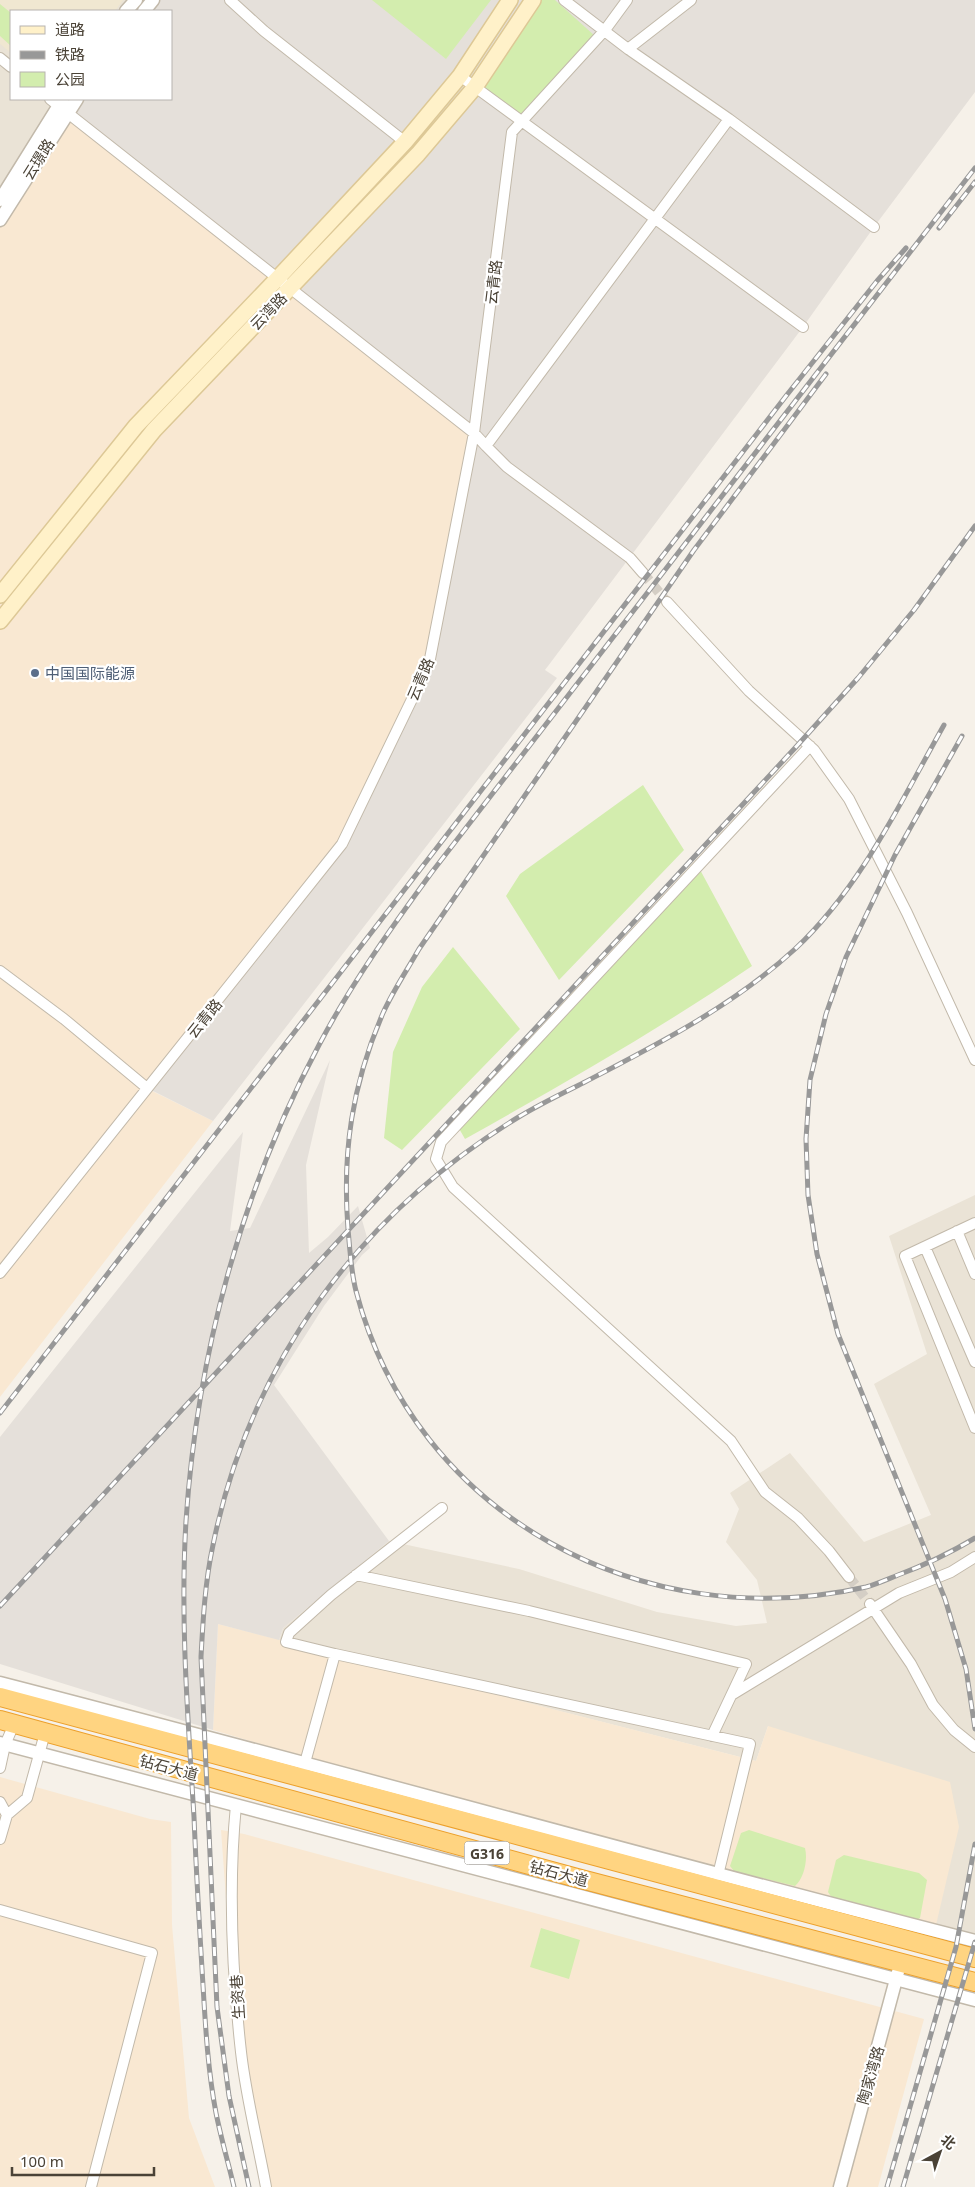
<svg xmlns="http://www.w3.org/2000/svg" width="975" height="2187" font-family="'Noto Sans','Noto Sans SC',sans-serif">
	<rect width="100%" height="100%" fill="#f6f1e9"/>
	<!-- residential -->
	<path fill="#eae3d6" d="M0,0h139l-9,11h-119v88h52l-63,101z
		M975,1195v762l-44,-11 -163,-220 -12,35 -477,-121 4,-12 106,-87 130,28 138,43 79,14 31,-3 -10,-43 -31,-38 13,-33 -9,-16 60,-40 74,89 67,-27 -57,-131 53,-30 -38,-118z"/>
	<!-- commercial -->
	<path fill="#f9e8d2" d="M58,105l416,328 -45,231 -87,180 -194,245 65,32 -213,276v-1197z
		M218,1624l538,137 12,-35 182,56 9,45 -27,115 -719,-212z
		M0,1777l150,42 21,3 1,103 17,193 26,69h-215z
		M221,1830l23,4 680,185 -46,168h-614l-16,-63 -12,-89z"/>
	<!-- industrial -->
	<path fill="#e5e0da" d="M136,0h839v92l-101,135 -71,100 -258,343 12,8 -344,443 -66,-33 195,-244 87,-180 45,-231 -416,-328 5,-6h108v-88h-45z
		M330,1060l-24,105 3,88 19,-16 30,-31 12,42 -8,7 -38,51 -50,79 115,156 -106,87 -4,12 -61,-16 -5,106 -213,-66v-227l243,-305 -13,99 20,-3z"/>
	<!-- education -->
	<path fill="#f0e7d1" d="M0,0h123l-8,11h-104v42l-11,-9z"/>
	<!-- green -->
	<path fill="#d3edae" d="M372,0h119l-45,59z
		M540,0h15l40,36 -75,80 -39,-29 45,-62z
		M0,4l11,9v33l-11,-10z
		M643,785l41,65 -125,130 -53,-84 14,-22z
		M698,866l54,100c-92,63 -189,118 -287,173l-8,-14z
		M453,947l67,82 -118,121 -18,-12 9,-86 29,-65z
		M749,1830l56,18c3,12 -1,30 -10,38l-61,-15 -4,-5 11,-33z
		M844,1855l75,18 8,7 -7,38 -5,3 -83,-23 -4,-6 8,-32z
		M541,1928l39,12 -11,39 -39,-12z"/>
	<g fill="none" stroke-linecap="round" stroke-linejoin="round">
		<!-- minor-tunnel -->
		<path stroke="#d4cec5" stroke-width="10" stroke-dasharray="10 5" stroke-linecap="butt" d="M643,573l24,29
			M849,1577l21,27"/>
		<defs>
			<path id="minor" d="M230,0l34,31 141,111
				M564,0l64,49 63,-49
				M0,58l11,9
				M460,76l343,251
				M50,99l424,334 12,13 243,-327 -101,-70
				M729,119l145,108
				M486,446l21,21 123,91 13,15
				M667,602l82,89 65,59 35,49 58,114 68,147
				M810,746l-369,396 -5,17 17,28 278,254 34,51 33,26 31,33 20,26
				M0,971l64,48 83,69
				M975,1223l-70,33 70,172
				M957,1231l18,43
				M925,1247l50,115
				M0,1273l342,-429 87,-180 45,-231 38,-301 93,-102 22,-30
				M356,1575l173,36 217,53 -34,72
				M870,1604l41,60 22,41 21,25 21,17
				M335,1654l-49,-12 3,-9 42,-38 111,-87
				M733,1694l166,-101 52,-21 24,-15
				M0,1768l5,-23 9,-21
				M303,1770l32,-116 415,90 -32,131
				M0,1802l7,13
				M236,1805c-8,82 -4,166 5,247 5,45 17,91 25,135
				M0,1839l7,-24 20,-17 18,-65
				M0,1910l152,43 -61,234"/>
			<path id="tertiary" d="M126,11l10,-11
				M144,11l9,-11
				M0,200l63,-101
				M0,220l77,-121
				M0,1683c326,84 649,175 975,258
				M0,1743l975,257
				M840,2187l58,-215"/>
			<path id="secondary" d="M0,595l136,-169 142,-148 127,-136 55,-66 50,-76
				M0,621l154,-191 264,-276 57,-67 58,-87"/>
			<path id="trunk" d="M0,1697c325,85 650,175 975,261
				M0,1720l577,158 398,104"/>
		</defs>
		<!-- minor casing -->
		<use href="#minor" stroke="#c2b9aa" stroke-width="12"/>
		<!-- tertiary casing -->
		<use href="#tertiary" stroke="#c2b9aa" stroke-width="15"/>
		<!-- secondary casing -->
		<use href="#secondary" stroke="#ddc896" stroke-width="18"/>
		<!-- trunk casing -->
		<use href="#trunk" stroke="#eca02c" stroke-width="20"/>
		<!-- minor -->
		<use href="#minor" stroke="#fff" stroke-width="10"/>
		<!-- tertiary -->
		<use href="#tertiary" stroke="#fff" stroke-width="12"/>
		<!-- secondary -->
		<use href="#secondary" stroke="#fff1c9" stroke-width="15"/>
		<!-- trunk -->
		<use href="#trunk" stroke="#ffd481" stroke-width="18"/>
		<defs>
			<path id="rail" d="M939,228l36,-46
				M826,374l-132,176 -275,399c-12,21 -26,42 -36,64 -31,72 -41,139 -35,216 2,21 3,43 8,62 59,226 288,346 510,296 11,-3 22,-8 32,-12 27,-10 52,-22 77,-37
				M962,736l-67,119 -49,102 -20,57 -16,66 -4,59 2,56 9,59 21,80 107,265 21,70 9,60
				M0,1413l786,-1017 91,-115 29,-33
				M0,1606l795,-858 63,-70 56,-68 61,-84
				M234,2187c-6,-25 -13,-49 -18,-74 -9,-47 -11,-96 -14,-144 -3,-51 -6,-101 -8,-152 -6,-98 -14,-198 -8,-296 11,-165 55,-330 133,-476 32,-61 72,-117 113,-173l543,-704
				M249,2187l-20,-91 -12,-89 -16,-350c2,-37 4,-75 12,-112 37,-182 146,-330 304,-427 21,-13 44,-24 66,-35 75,-39 150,-77 212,-134 66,-62 105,-146 149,-224
				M887,2187l69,-240 19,-103
				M903,2187l72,-245"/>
		</defs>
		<!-- rail casing -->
		<use href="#rail" stroke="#989898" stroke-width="5"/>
		<!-- rail -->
		<use href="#rail" stroke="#fff" stroke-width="3" stroke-dasharray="9" stroke-linecap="butt"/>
	</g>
	<!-- markers -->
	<circle fill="#5c6f8a" stroke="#fff" stroke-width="2" cx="35" cy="673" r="5"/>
	<g text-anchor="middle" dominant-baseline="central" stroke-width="4.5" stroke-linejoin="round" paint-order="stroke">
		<!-- shield labels -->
		<rect fill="#fff" stroke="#807b72" stroke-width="1" x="464.5" y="1841.5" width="45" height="23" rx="4"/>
		<g font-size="14" font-weight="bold" fill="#4a4236">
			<text x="487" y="1853">G316</text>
		</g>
		<!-- street labels -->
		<g font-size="15" fill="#4a4236" stroke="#fff">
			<text transform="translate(38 159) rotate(-58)">云璟路</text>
			<text transform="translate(493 282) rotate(-83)">云青路</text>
			<text transform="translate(268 311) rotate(-46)">云湾路</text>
			<text transform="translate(420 679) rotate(-67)">云青路</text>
			<text transform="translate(204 1018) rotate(-51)">云青路</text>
			<text transform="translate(169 1767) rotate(15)">钻石大道</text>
			<text transform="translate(559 1873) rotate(15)">钻石大道</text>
			<text transform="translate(237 1997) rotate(-94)">生资巷</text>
			<text transform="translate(870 2075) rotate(-74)">陶家湾路</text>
		</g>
		<!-- service labels -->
		<g font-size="15" fill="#4e5e75" stroke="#fff" text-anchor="start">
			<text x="45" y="673">中国国际能源</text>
		</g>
	</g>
	<!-- legend -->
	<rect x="10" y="10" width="162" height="90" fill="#ffffff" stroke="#b7b3af"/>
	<rect x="20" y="26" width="25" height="8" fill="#fff1c9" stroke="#b7b3af"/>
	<text x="55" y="35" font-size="15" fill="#4a4236">道路</text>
	<rect x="20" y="51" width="25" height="8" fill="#989898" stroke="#b7b3af"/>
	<text x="55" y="60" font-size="15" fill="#4a4236">铁路</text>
	<rect x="20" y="72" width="25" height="15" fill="#d3edae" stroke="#b7b3af"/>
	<text x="55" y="85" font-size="15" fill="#4a4236">公园</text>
	<!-- north arrow -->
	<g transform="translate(940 2152) rotate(40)" stroke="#ffffff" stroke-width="4" paint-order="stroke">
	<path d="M0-4L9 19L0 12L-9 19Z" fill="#4a4236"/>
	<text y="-8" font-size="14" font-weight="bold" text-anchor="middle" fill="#4a4236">北</text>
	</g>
	<!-- scale -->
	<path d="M12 2167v8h142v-8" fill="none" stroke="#4a4236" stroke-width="2.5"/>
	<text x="20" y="2167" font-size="15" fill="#4a4236" stroke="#ffffff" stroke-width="4" paint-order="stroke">100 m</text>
</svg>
